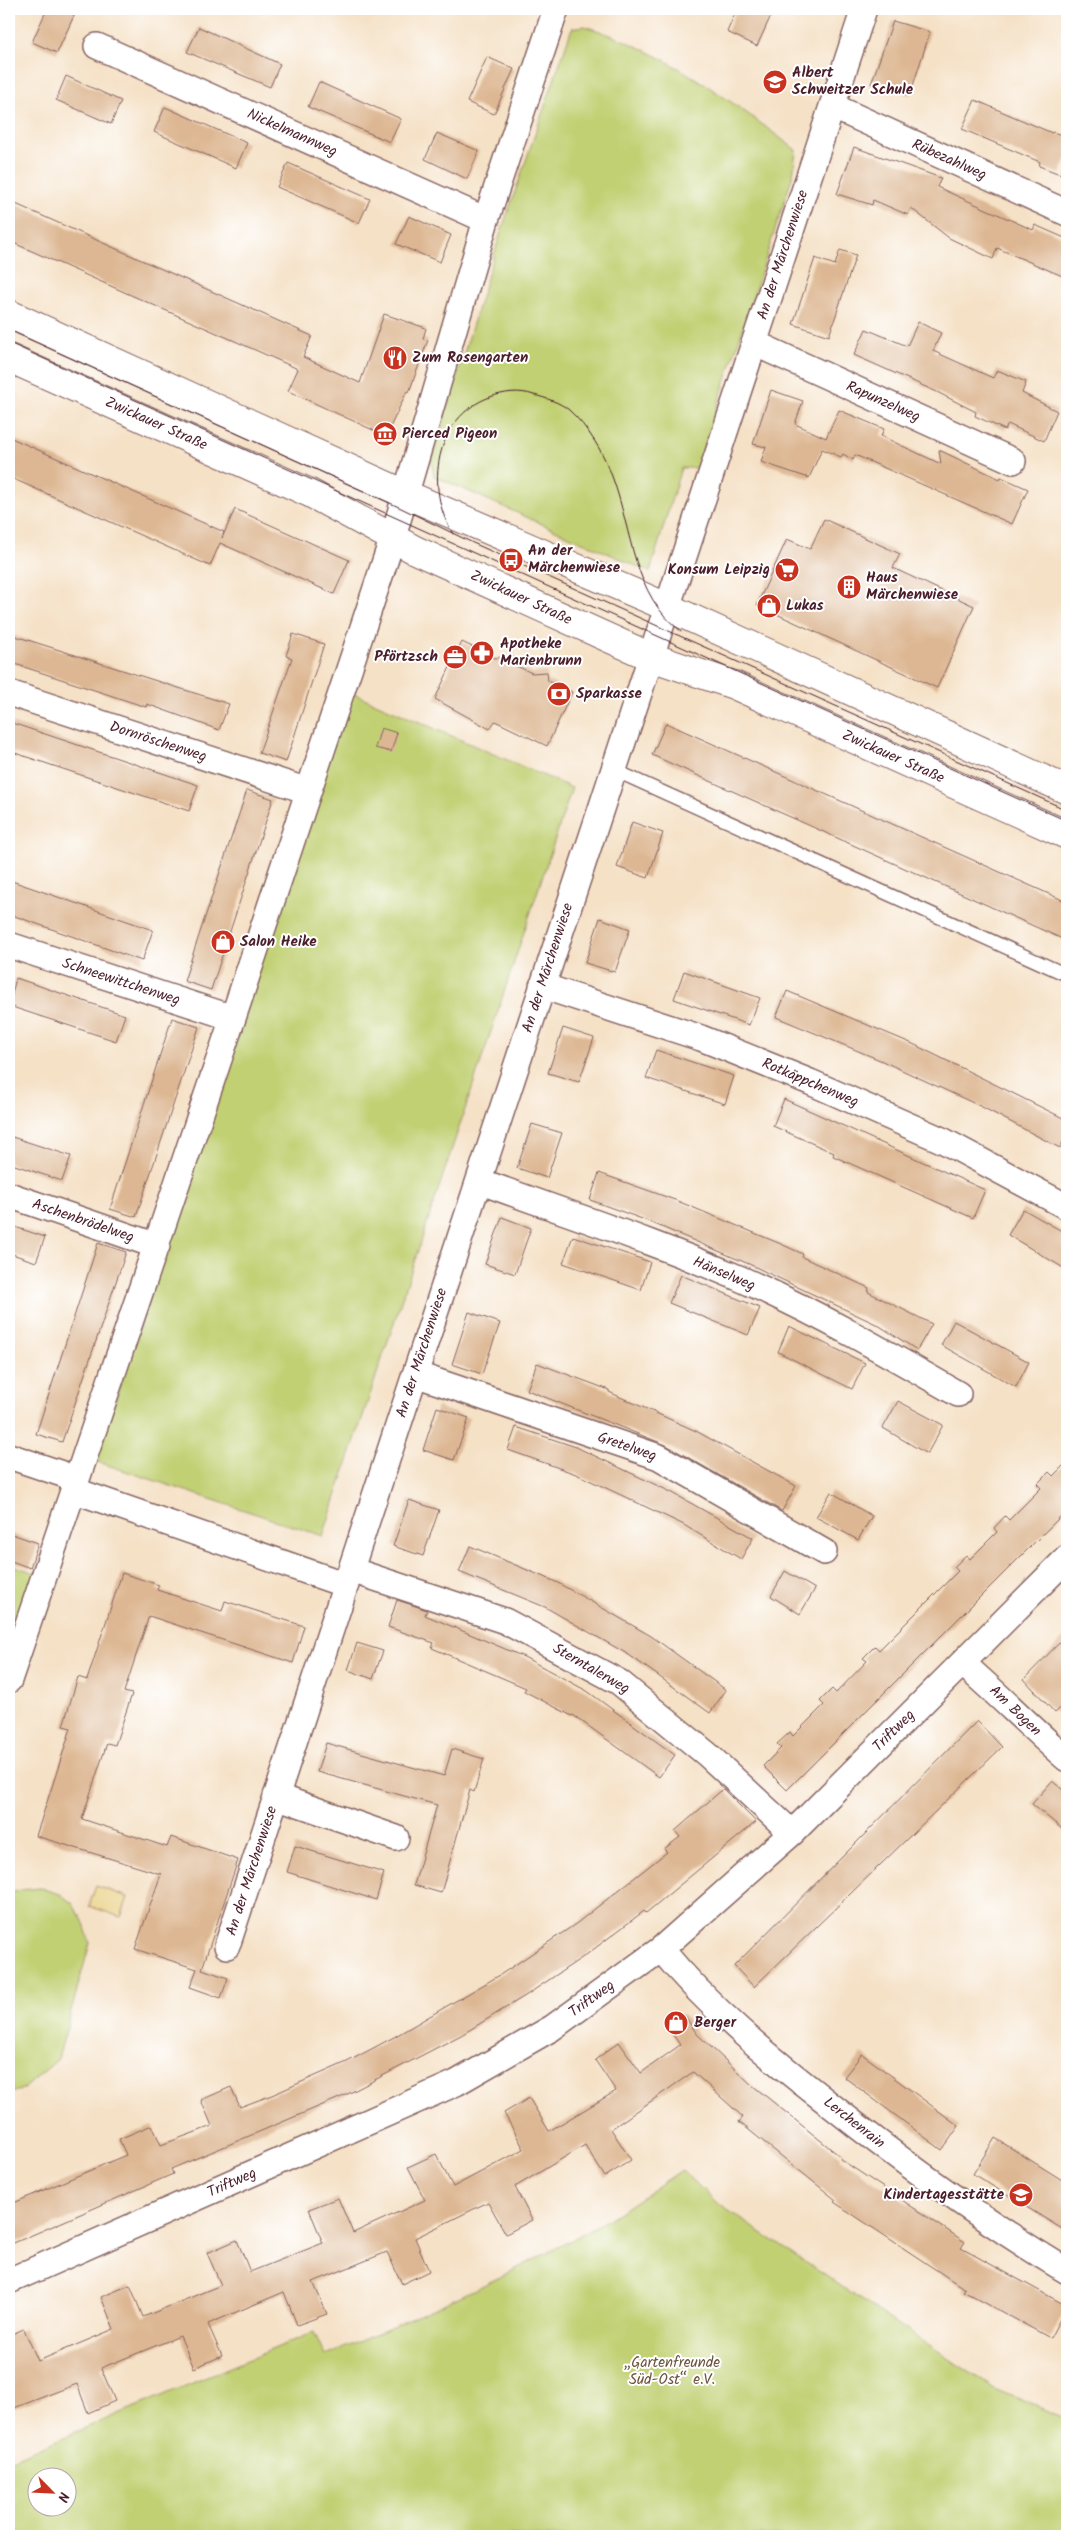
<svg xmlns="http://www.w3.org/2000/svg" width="1076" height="2545" font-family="Kalam,sans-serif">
	<rect width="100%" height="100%" fill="#fff"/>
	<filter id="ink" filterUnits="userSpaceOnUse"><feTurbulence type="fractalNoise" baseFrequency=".02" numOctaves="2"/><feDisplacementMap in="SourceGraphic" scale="10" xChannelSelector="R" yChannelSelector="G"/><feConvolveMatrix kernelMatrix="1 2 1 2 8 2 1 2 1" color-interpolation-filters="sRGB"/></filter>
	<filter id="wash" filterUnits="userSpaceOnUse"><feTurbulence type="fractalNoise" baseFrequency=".0096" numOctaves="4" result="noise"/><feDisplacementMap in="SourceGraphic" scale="20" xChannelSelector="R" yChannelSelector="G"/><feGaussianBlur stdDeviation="1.12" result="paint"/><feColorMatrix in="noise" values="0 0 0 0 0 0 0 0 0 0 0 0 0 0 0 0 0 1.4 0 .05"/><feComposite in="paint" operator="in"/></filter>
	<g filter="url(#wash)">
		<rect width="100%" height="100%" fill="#f5e1c6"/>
		<!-- green -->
		<path fill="#c1d073" stroke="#86784f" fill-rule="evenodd" d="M584,26c78,23 148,75 212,124l-3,25 -96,293h-16l-31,104 -216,-96 -3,-15 70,-229 71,-204z
			M350,692l222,96 -249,748 -228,-75z
			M9,1564l29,10 -29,85z
			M40,1888l20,6 12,9 11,18 7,22 -32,116 -33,29 -16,6v-200l11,-4z
			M682,2170l35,33 276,185 74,31v117h-1058v-76l305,-128 11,24c95,-40 188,-82 278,-134 27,-16 53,-35 79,-52zM38,2478h30v30h-30z"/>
		<!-- sand -->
		<path fill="#eeda9e" stroke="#9c7c64" d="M96,1886l32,11 -7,20 -32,-11z"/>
		<g id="blocks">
			<!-- building -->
			<path fill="#ddb793" d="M47,9h30l-20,44 -25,-11z
				M737,9h37l-17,37 -30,-14z
				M893,21l37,11 -20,63 -39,-11z
				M199,27l81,37 -10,23 -83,-35z
				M487,57l27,12 -20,45 -27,-12z
				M66,76l55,25 -10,23 -55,-24z
				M319,82l82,37 -11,23 -82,-35z
				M975,100l77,33 1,-1 14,5v21l-7,16 -21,-8 1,-4 -78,-33z
				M165,107l82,36 -11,25 -82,-36z
				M437,133l42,18 -12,28 -42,-20z
				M854,147l87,31 -4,9 96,43 2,-5 32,14v39l-70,-30 -4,11 -44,-21 -38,-30 -3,7 -35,-15 -1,5 -35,-11z
				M288,163l82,36 -11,24 -82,-36z
				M9,201l303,135 -9,21 57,26 24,-69 42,14 -3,11 5,1 -19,52 -2,-1 -21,45 -98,-45 10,-22 -289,-128z
				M409,216l42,19 -11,27 -44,-18z
				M840,250l16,5 -27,81 -36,-12 22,-66 20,7z
				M918,322l23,11 -8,18 60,27 4,-8 29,12 -4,11 35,18 -13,30 -36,-17 -3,6 -30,-14 1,-4 -39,-20 -83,-37 12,-26 41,17z
				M771,390l32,11 -8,23 31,14 13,-28 45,19 -3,7 60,28 -2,-14 61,29 1,-2 27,12 -16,35 -157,-69 -2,5 -10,-6 -2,3 -19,-8 -13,29 -48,-16 5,-15 -13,-3z
				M9,437l215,95 -2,6 13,-29 114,51 -15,34 -114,-51 -10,23 -201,-89z
				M824,519l76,35 -7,14 81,38 -37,82 -180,-83 30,-66 23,10z
				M9,634l220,70 -10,26 -72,-26 -1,3 -137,-45z
				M293,634l31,10 -38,118 -27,-9 33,-95 -6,-2z
				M462,642l33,16 19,-1v8l18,8 15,-1 1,9 24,11 -25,54 -52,-25 -5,8 -55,-30z
				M9,722l189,63 -9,26 -180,-60z
				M666,723l401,179v39l-415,-186z
				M381,728l16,5 -6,19 -16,-4z
				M247,790l26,9 -62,191 -27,-9z
				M632,822l31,11 -15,45 -31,-11z
				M9,880l144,50 -11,31 -133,-47z
				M600,918l30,11 -15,43 -30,-9z
				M684,971l76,27 -11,27 -75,-26z
				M16,978l109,37 -9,26 -107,-35z
				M787,991l126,53 154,76v14l-7,14 -78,-41 -102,-47 -104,-43z
				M172,1018l27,9 -63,190 -26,-8z
				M563,1028l31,10 -15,44 -31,-9z
				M656,1050l78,26 -9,28 -79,-26z
				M784,1099l201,91 -12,28 -140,-62 1,-3 -61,-27z
				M532,1124l30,9 -15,45 -30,-10z
				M9,1136l62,20 -9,25 -53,-18z
				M599,1173l76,27 106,44 22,10 -1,3 67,31 -1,4 64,32 -15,26 -39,-25 -129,-61 -104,-44 -55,-20z
				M1023,1209l44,25v36l-59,-35z
				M502,1217l29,11 -16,46 -30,-10z
				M9,1225l36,12 -9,25 -27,-9z
				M573,1236l77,26 -9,28 -78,-27z
				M98,1243l28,9 -64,190 -26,-8z
				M681,1275l79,33 -12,27 -79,-32z
				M469,1312l31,11 -18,51 -30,-10z
				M954,1321l75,41 -13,25 -75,-42z
				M789,1326l76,37 -13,26 -74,-37z
				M537,1363l72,27v2l87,39 100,55 -14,25 -116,-66 -139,-55z
				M898,1401l45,24 -16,29 -44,-26z
				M437,1407l32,11 -15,42 -31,-10z
				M516,1427l60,20 95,45 82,46 -12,21 -59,-35 -61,-29 -45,-21 -68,-24z
				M1067,1462v48l-280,280 -24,-24 18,-18 -4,-4 13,-12 3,4 31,-31 -4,-4 12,-12 4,4 31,-32 -4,-3 12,-12 4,4 79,-79 -4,-4 12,-12 4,4 27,-27 -3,-4 11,-12 4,4 32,-32 -4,-4 12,-12 4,4z
				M831,1492l41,24 -14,24 -42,-23z
				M409,1500l30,10 -16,46 -30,-10z
				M9,1533l29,10 -8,25 -21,-8z
				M470,1546l86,36 36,20 59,34 75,54 -16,23 -81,-58 -84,-48 -86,-35z
				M785,1571l30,18 -15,25 -29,-18z
				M122,1573l37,12 -2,5 65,21 3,-10 79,25 -11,37 -144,-47 -25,76 8,2 -17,51 -8,-2 -25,76 85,28 4,-10 67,23 -36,109 26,9 -7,20 -31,-11 7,-18 -62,-20 26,-75 -125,-38 35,-108 -8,-2 15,-49 9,3z
				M397,1600l30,10 -2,5 99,42 63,34 88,64 -16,22 -86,-62 -1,1 -48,-25 2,-3 -94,-40 2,-5 -46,-16z
				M1067,1635v67l-12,11 -31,-34z
				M357,1643l26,8 -10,28 -25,-9z
				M977,1721l25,26 -248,240 -20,-21z
				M326,1743l118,33 8,-27 32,10 -10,33 -4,-2 -29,103 -27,-8 23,-80 -120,-33z
				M1052,1781l15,12v40l-35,-29z
				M723,1789l33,33 -110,91 -2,-2 -58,44 -61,41 -62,38 -119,62 -173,73 2,5 -164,71v-40l117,-50 -7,-16 33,-14 9,20 51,-19 -11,-26 30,-13 9,20 32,-12 75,-33 47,-25 106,-62 77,-52 90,-71 -3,-3 16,-12 -5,-6z
				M295,1846l89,27 -8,27 -89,-28z
				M675,2013l9,2 13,19 55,51 89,72 -1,2 125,83 -4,6 106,58 -17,32 -87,-47 2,-2 -131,-87 2,-2 -97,-78 4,-5 -50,-45 -82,57 20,31 -26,17 -20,-32 -70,42 17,33 -26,14 -18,-32 -73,36 14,33 -27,13 -15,-32 -74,30 14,32 -30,11 -13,-33 -76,32 14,32 -28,12 -14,-32 -79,32 14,33 -27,12 -11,-29 -68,26v-75l15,-6 14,32 76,-32 -13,-32 29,-12 13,32 78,-32 -14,-32 30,-13 13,32 73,-29 -14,-34 29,-11 15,35 72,-33 -17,-33 28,-13 17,33 71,-38 -20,-36 25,-15 20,33 67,-40 -21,-31 24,-18 22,31 39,-28 -13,-19 1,-8z
				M862,2054l97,72 -17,24 -98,-73z
				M995,2138l72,45v49l-94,-58z"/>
		</g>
	</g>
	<g filter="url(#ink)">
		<use href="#blocks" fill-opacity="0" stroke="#866361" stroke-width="1"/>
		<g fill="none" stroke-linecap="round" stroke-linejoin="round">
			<defs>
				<path id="lane" d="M614,770l453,205"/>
				<path id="street" d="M97,46l389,174
					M832,106l235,107
					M754,343l259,118
					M9,693l299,98
					M9,945l224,73
					M542,986l159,52 109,44 134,59 123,66
					M479,1181c87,32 176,61 262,98 75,33 146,74 217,115
					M9,1195l148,51
					M415,1374l244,83 165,95
					M9,1456l68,23
					M73,1490l273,95
					M351,1570l154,51 114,61 89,73 84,78
					M962,1663c36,31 69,65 105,96
					M9,1680l224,-662 160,-481 93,-317 70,-211
					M276,1796l120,42
					M227,1946l637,-1937
					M661,1949c48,59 108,108 167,154 78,62 154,117 239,168
					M9,2281l447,-198 96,-55 109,-79 131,-116 275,-275"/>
				<path id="secondary" d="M9,314l396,180 262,113 400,183
					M9,358l301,135 105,57 187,85 49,22 83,28 333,150"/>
			</defs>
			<!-- lane casing -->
			<use href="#lane" stroke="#866361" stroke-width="15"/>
			<!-- street casing -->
			<use href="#street" stroke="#866361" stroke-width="28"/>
			<!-- secondary casing -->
			<use href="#secondary" stroke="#866361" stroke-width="30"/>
			<!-- lane -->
			<use href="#lane" stroke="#fff" stroke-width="12"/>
			<!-- street -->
			<use href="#street" stroke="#fff" stroke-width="25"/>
			<!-- secondary -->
			<use href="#secondary" stroke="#fff" stroke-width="28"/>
			<!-- tram -->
			<path stroke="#4a1f2b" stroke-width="1" d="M9,330l392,178 72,35 594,267
				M9,343l1058,478
				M453,534c-29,-46 -18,-117 37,-137 15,-5 29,-7 44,-2 11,3 26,7 35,15 19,17 36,45 44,69 19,52 20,117 68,152"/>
		</g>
	</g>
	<!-- icons -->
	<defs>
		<symbol id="school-disc" viewBox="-11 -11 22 22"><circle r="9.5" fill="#c8321e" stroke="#fff"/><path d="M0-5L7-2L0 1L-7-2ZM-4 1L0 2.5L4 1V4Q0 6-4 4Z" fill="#fff"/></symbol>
		<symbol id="restaurant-disc" viewBox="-11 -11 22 22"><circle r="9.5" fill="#c8321e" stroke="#fff"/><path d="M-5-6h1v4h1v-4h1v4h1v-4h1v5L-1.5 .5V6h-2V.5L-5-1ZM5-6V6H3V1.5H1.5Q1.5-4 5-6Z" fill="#fff"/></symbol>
		<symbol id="museum-disc" viewBox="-11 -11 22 22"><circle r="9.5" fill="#c8321e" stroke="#fff"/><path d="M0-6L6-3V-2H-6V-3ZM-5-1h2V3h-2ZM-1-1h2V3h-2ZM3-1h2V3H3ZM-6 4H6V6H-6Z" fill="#fff"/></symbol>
		<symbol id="bus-disc" viewBox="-11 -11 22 22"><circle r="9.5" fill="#c8321e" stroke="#fff"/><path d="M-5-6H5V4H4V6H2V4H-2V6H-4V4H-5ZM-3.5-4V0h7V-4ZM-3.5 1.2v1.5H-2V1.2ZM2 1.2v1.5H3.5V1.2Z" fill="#fff"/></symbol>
		<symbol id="supermarket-disc" viewBox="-11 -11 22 22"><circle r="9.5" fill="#c8321e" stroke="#fff"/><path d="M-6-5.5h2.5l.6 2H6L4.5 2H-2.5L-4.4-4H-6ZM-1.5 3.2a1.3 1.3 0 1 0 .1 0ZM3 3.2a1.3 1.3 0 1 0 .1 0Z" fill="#fff"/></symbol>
		<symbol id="building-disc" viewBox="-11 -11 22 22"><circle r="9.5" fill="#c8321e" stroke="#fff"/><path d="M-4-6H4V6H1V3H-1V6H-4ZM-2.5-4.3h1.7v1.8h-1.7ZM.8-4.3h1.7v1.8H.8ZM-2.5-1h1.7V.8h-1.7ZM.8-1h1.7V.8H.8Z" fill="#fff"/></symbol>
		<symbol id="shop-disc" viewBox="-11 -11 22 22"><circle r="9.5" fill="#c8321e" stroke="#fff"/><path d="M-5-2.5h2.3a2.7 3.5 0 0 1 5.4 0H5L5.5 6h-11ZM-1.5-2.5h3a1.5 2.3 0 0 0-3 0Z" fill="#fff"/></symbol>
		<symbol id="pharmacy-disc" viewBox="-11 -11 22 22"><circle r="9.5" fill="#c8321e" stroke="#fff"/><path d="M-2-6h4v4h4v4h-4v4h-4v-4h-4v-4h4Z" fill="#fff"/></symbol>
		<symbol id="office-disc" viewBox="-11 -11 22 22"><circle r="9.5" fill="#c8321e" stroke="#fff"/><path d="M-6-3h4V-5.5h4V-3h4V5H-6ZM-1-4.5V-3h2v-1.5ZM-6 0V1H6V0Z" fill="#fff"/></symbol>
		<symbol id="bank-disc" viewBox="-11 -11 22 22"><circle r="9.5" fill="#c8321e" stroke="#fff"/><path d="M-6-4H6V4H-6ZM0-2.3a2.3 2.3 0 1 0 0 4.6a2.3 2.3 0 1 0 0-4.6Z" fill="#fff"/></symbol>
	</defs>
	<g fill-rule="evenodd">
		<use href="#school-disc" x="761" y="68" width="28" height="28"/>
		<use href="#restaurant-disc" x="381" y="344" width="28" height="28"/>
		<use href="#museum-disc" x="371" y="420" width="28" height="28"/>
		<use href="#bus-disc" x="497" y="546" width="28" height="28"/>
		<use href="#supermarket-disc" x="773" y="556" width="28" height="28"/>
		<use href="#building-disc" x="835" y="573" width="28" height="28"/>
		<use href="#shop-disc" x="755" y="592" width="28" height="28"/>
		<use href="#pharmacy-disc" x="468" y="639" width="28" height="28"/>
		<use href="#office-disc" x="441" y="643" width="28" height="28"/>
		<use href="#bank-disc" x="545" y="680" width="28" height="28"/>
		<use href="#shop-disc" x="209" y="928" width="28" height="28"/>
		<use href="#shop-disc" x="662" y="2009" width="28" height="28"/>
		<use href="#school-disc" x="1007" y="2181" width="28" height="28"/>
	</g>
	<g text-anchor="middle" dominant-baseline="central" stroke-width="4" stroke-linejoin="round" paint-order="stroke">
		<!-- poi labels -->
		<g font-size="15" font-weight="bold" fill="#4a1f2b" stroke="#fff" text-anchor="start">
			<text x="792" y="73">Albert<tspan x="792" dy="17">Schweitzer Schule</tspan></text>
			<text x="412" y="358">Zum Rosengarten</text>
			<text x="402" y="434">Pierced Pigeon</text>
			<text x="528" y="551">An der<tspan x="528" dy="17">Märchenwiese</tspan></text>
			<text x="770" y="570" text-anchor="end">Konsum Leipzig</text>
			<text x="866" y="578">Haus<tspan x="866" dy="17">Märchenwiese</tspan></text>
			<text x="786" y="606">Lukas</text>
			<text x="500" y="644">Apotheke<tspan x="500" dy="17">Marienbrunn</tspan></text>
			<text x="438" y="657" text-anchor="end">Pförtzsch</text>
			<text x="576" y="694">Sparkasse</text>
			<text x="240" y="942">Salon Heike</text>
			<text x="694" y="2023">Berger</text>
			<text x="1004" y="2195" text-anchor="end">Kindertagesstätte</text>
		</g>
		<!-- street labels -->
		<g font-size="15" fill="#4a1f2b" stroke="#fff">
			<text transform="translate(292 133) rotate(24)">Nickelmannweg</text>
			<text transform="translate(949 160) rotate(24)">Rübezahlweg</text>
			<text transform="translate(783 255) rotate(-72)">An der Märchenwiese</text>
			<text transform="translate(883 402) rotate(24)">Rapunzelweg</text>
			<text transform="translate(156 424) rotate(24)">Zwickauer Straße</text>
			<text transform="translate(521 598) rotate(25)">Zwickauer Straße</text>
			<text transform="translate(158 742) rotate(18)">Dornröschenweg</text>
			<text transform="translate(893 757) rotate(24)">Zwickauer Straße</text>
			<text transform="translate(548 968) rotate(-72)">An der Märchenwiese</text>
			<text transform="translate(121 982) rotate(18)">Schneewittchenweg</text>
			<text transform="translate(810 1083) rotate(23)">Rotkäppchenweg</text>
			<text transform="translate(83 1221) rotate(19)">Aschenbrödelweg</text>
			<text transform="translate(724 1274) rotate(23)">Hänselweg</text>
			<text transform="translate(422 1353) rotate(-72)">An der Märchenwiese</text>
			<text transform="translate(627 1447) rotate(19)">Gretelweg</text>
			<text transform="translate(591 1669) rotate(30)">Sterntalerweg</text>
			<text transform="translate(1015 1711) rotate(44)">Am Bogen</text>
			<text transform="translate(894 1731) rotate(-45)">Triftweg</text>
			<text transform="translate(252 1871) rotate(-72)">An der Märchenwiese</text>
			<text transform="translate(592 1999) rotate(-36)">Triftweg</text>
			<text transform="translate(854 2123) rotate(38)">Lerchenrain</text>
			<text transform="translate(232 2183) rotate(-24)">Triftweg</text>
		</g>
		<!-- park labels -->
		<g font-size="15" fill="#6e5441" stroke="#fff">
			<text x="672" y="2363">„Gartenfreunde<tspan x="672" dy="17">Süd-Ost“ e.V.</tspan></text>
		</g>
	</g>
	<!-- margin -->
	<rect width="1076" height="2545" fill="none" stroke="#fff" stroke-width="30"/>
	<!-- north arrow -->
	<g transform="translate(52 2492) rotate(114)"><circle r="24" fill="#ffffff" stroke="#b7a5aa"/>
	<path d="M0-4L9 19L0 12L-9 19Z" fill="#c8321e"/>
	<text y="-8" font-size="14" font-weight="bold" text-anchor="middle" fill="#4a1f2b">N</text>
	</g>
</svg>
